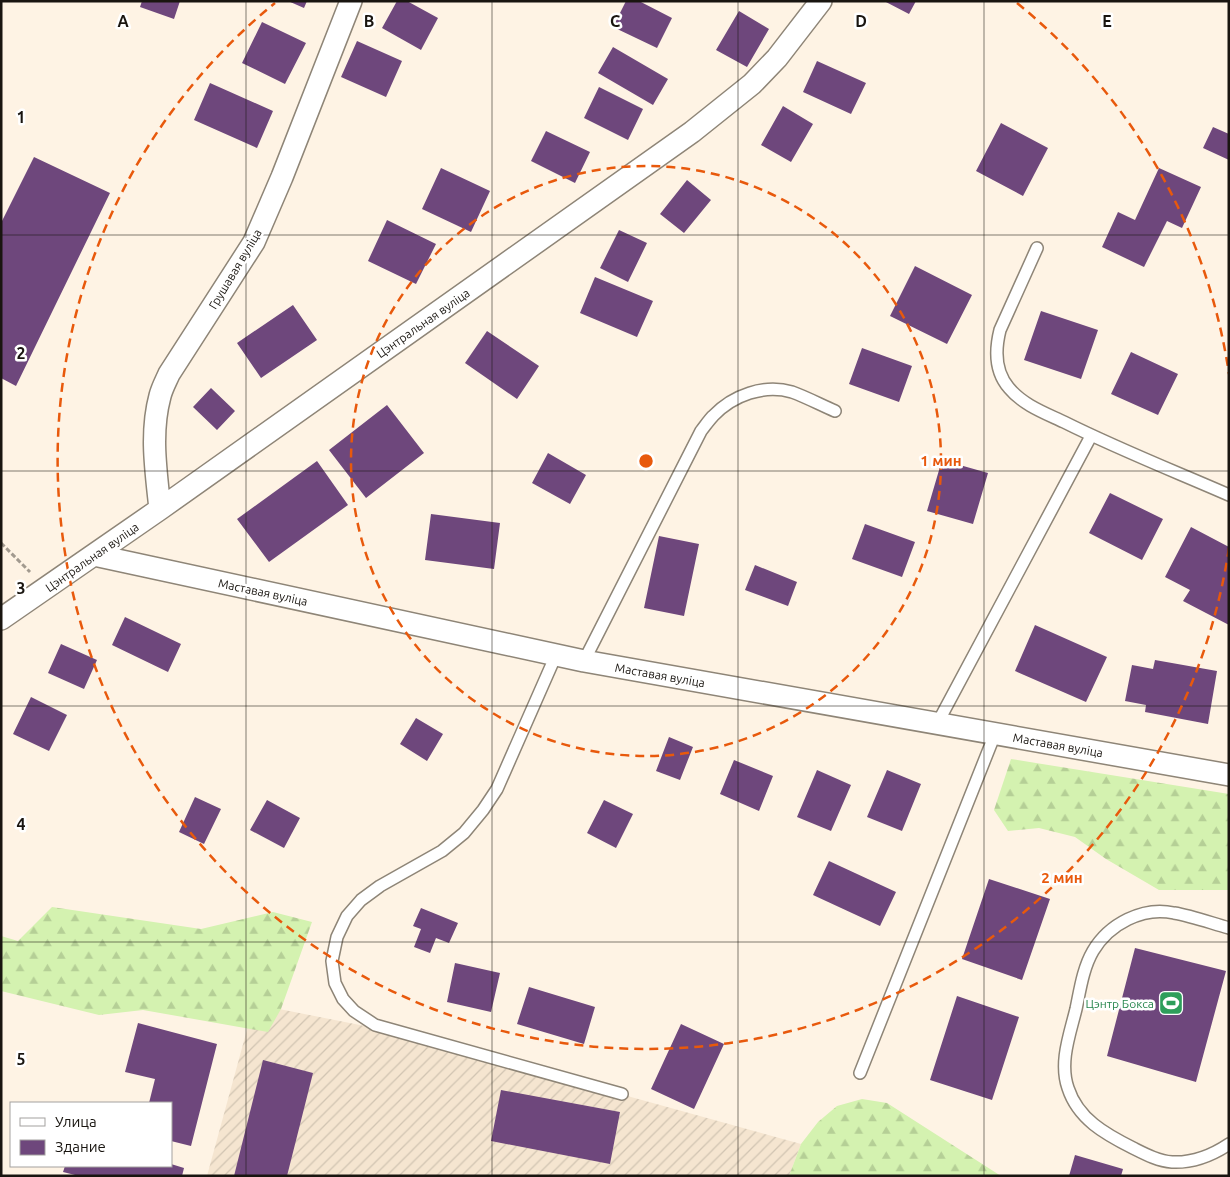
<svg xmlns="http://www.w3.org/2000/svg" width="1230" height="1177" font-family="Ubuntu,sans-serif">
	<defs>
		<pattern id="industrial-furrows" width="10" height="10" patternUnits="userSpaceOnUse" patternTransform="scale(1.25)"><rect width="10" height="10" fill="#f5e5d0"/><path d="M-1 1l2-2M0 10L10 0M9 11l2-2" fill="none" stroke="#d1c4b2"/></pattern>
		<pattern id="forest-firs" width="22" height="20" patternUnits="userSpaceOnUse" patternTransform="scale(1.25)"><rect width="22" height="20" fill="#d4f2b0"/><path d="M5 1l3.5 6h-7zM16 11l3.5 6h-7z" fill="#b5cf96"/></pattern>
	</defs>
	<rect width="100%" height="100%" fill="#fef3e4"/>
	<!-- industrial -->
	<path fill="url(#industrial-furrows)" d="M254,1004l146,29 401,111 -12,32h-582z"/>
	<!-- forest -->
	<path fill="url(#forest-firs)" d="M1011,759l218,35v96h-70l-53,-31 -31,-22 -36,-9 -31,3 -14,-21z
		M52,907l149,22 72,-17 39,10 -31,87 -13,23 -125,-22 -44,5 -98,-24v-55l17,5z
		M862,1099l25,4 114,73h-212l12,-32 17,-22 19,-16z"/>
	<!-- building -->
	<path fill="#6e477c" d="M142,1h38l-6,18 -34,-12z
		M288,1h19l-3,7z
		M397,1h10l31,17 -17,32 -39,-22z
		M626,1h13l33,17 -15,30 -44,-21z
		M884,1h32l-7,13z
		M739,11l30,18 -22,38 -31,-17z
		M262,22l44,21 -21,41 -43,-21z
		M357,41l45,20 -16,36 -45,-20z
		M613,47l55,32 -15,26 -55,-32z
		M817,61l49,22 -15,31 -48,-22z
		M210,83l63,28 -16,37 -63,-28z
		M599,87l44,22 -15,31 -44,-22z
		M783,106l30,18 -22,38 -30,-17z
		M1001,123l47,25 -25,48 -47,-25z
		M1213,127l16,7v26l-26,-12z
		M546,131l44,21 -15,31 -44,-22z
		M34,157l76,36 -94,193 -15,-8v-155z
		M441,168l49,23 -19,41 -49,-23z
		M1159,168l42,19 -19,41 -15,-7 -23,46 -42,-20 16,-35 17,8z
		M687,180l24,20 -27,33 -24,-19z
		M387,220l49,24 -20,40 -48,-23z
		M619,230l28,13 -19,39 -28,-14z
		M915,266l57,29 -25,49 -57,-28z
		M595,277l58,24 -16,36 -57,-24z
		M293,305l24,35 -56,38 -24,-35z
		M1041,311l57,19 -17,49 -57,-19z
		M487,331l52,35 -22,33 -52,-36z
		M862,348l50,18 -13,36 -50,-18z
		M1131,352l47,22 -20,41 -47,-21z
		M211,388l24,23 -18,19 -24,-23z
		M387,405l37,48 -58,45 -37,-48z
		M548,453l38,22 -16,29 -38,-21z
		M942,460l46,13 -15,51 -46,-13z
		M317,461l31,44 -79,57 -32,-43z
		M1110,493l53,26 -21,41 -53,-27z
		M431,514l69,9 -6,46 -69,-9z
		M865,524l50,18 -13,35 -50,-18z
		M1191,527l38,20v78l-46,-24 7,-11 -25,-13z
		M659,536l40,8 -15,72 -40,-8z
		M755,565l42,17 -9,24 -43,-16z
		M125,617l56,27 -13,28 -56,-27z
		M1035,625l72,32 -21,45 -71,-31z
		M61,644l36,16 -13,29 -36,-16z
		M1155,660l62,11 -9,53 -63,-12 1,-7 -21,-4 7,-36 21,4z
		M31,697l36,18 -18,36 -36,-17z
		M416,718l27,16 -16,27 -27,-17z
		M669,737l24,10 -13,33 -24,-9z
		M734,760l39,16 -14,35 -39,-17z
		M817,770l34,15 -20,46 -34,-14z
		M887,770l34,14 -19,47 -35,-14z
		M195,797l26,12 -17,35 -25,-12z
		M267,800l33,18 -16,30 -34,-18z
		M604,800l29,14 -17,34 -29,-15z
		M829,861l67,31 -16,34 -67,-31z
		M989,879l61,20 -28,81 -60,-21z
		M421,908l37,15 -9,20 -13,-5 -6,15 -16,-6 7,-18 -8,-3z
		M1135,948l91,23 -30,111 -89,-26z
		M455,963l45,10 -9,39 -44,-10z
		M529,987l66,20 -11,37 -67,-20z
		M957,996l62,21 -27,83 -62,-20z
		M138,1023l79,21 -26,102 -20,-5v-38h-22l6,-24 -30,-7z
		M681,1024l43,20 -30,65 -43,-20z
		M263,1060l50,13 -26,103h-53z
		M501,1090l119,22 -10,52 -119,-23z
		M1075,1155l48,14 -2,7h-52z
		M171,1164l13,4 -2,8h-103l-16,-4 2,-6h106z"/>
	<g fill="none" stroke-linecap="round" stroke-linejoin="round">
		<defs>
			<path id="lane" d="M1037,248l-37,82c-5,20 -5,42 9,58 14,17 36,25 55,34 54,27 110,49 165,73
				M556,655l-59,134 -14,21 -19,23 -22,18 -62,35 -19,14 -14,16 -10,21 -5,24 3,22 8,16 11,12 21,14 247,69
				M584,661l117,-230c4,-5 8,-11 12,-15 20,-21 51,-32 79,-24 14,5 29,13 43,19
				M937,724l154,-288
				M1229,928c-18,-5 -37,-12 -55,-15 -31,-7 -65,11 -81,38 -10,17 -13,39 -17,58 -6,25 -17,53 -8,79 10,31 37,46 65,60 12,6 25,13 39,14 21,1 39,-6 57,-18
				M860,1073l135,-339"/>
			<path id="street" d="M160,509c-4,-38 -10,-76 0,-113 2,-8 6,-15 9,-22l85,-132 28,-65 69,-176
				M94,555l490,106 645,114
				M1,619l159,-110 532,-377 60,-48 25,-26 44,-57"/>
		</defs>
		<!-- lane casing -->
		<use href="#lane" stroke="#8e8577" stroke-width="14"/>
		<!-- street casing -->
		<use href="#street" stroke="#8e8577" stroke-width="24"/>
		<!-- path -->
		<path stroke="#a29a8f" stroke-width="3" stroke-dasharray="5 2.5" stroke-linecap="butt" d="M1,543l29,29"/>
		<!-- lane -->
		<use href="#lane" stroke="#fff" stroke-width="11"/>
		<!-- street -->
		<use href="#street" stroke="#fff" stroke-width="21"/>
	</g>
	<!-- grid -->
	<path fill="none" stroke="#191510" stroke-width="1" stroke-opacity="0.55" d="M246,1v1175M492,1v1175M738,1v1175M984,1v1175M1,235h1228M1,471h1228M1,706h1228M1,942h1228"/>
	<!-- distance rings -->
	<g fill="none" stroke="#e8590c" stroke-width="2.5" stroke-dasharray="9 6">
		<circle cx="646" cy="461" r="295"/>
		<path d="M1229 548A589 589 0 1 1 275 3M1017 3A589 589 0 0 1 1229 374"/>
	</g>
	<!-- icons -->
	<defs>
		<symbol id="stadium-square" viewBox="-11 -11 22 22"><rect x="-9" y="-9" width="18" height="18" rx="4" fill="#2e9e5b" stroke="#fff"/><path d="M0-5a6.5 5 0 1 0 0 10a6.5 5 0 1 0 0-10ZM-3.5-1.8h7v3.6h-7Z" fill="#fff"/></symbol>
	</defs>
	<g fill-rule="evenodd">
		<use href="#stadium-square" x="1157" y="989" width="28" height="28"/>
	</g>
	<g text-anchor="middle" dominant-baseline="central" stroke-width="5" stroke-linejoin="round" paint-order="stroke">
		<!-- street labels -->
		<g font-size="12" fill="#191510" stroke="#fff">
			<text transform="translate(235 269) rotate(-59)">Грушавая вуліца</text>
			<text transform="translate(423 323) rotate(-35)">Цэнтральная вуліца</text>
			<text transform="translate(92 557) rotate(-35)">Цэнтральная вуліца</text>
			<text transform="translate(263 592) rotate(12)">Маставая вуліца</text>
			<text transform="translate(660 675) rotate(10)">Маставая вуліца</text>
			<text transform="translate(1058 745) rotate(10)">Маставая вуліца</text>
		</g>
		<!-- leisure labels -->
		<g font-size="12" fill="#27864d" stroke="#fff" text-anchor="end">
			<text x="1154" y="1003">Цэнтр Бокса</text>
		</g>
	</g>
	<g font-size="16" text-anchor="middle" font-weight="bold" fill="#191510" stroke="#fff" stroke-width="5" stroke-linejoin="round" paint-order="stroke">
		<text x="123" y="27">A</text>
		<text x="369" y="27">B</text>
		<text x="615" y="27">C</text>
		<text x="861" y="27">D</text>
		<text x="1107" y="27">E</text>
		<text x="21" y="123">1</text>
		<text x="21" y="359">2</text>
		<text x="21" y="594">3</text>
		<text x="21" y="830">4</text>
		<text x="21" y="1065">5</text>
	</g>
	<circle cx="646" cy="461" r="8" fill="#e8590c" stroke="#fff" stroke-width="2.5"/>
	<g font-size="15" text-anchor="middle" font-weight="bold" fill="#e8590c" stroke="#fff" stroke-width="5" stroke-linejoin="round" paint-order="stroke">
		<text x="941" y="466">1 мин</text>
		<text x="1062" y="883">2 мин</text>
	</g>
	<!-- border -->
	<rect width="1230" height="1177" fill="none" stroke="#191510" stroke-width="5"/>
	<!-- legend -->
	<rect x="10" y="1102" width="162" height="65" fill="#ffffff" stroke="#a3a19f"/>
	<rect x="20" y="1118" width="25" height="8" fill="#ffffff" stroke="#a3a19f"/>
	<text x="55" y="1127" font-size="15" fill="#191510">Улица</text>
	<rect x="20" y="1140" width="25" height="15" fill="#6e477c" stroke="#a3a19f"/>
	<text x="55" y="1152" font-size="15" fill="#191510">Здание</text>
</svg>
